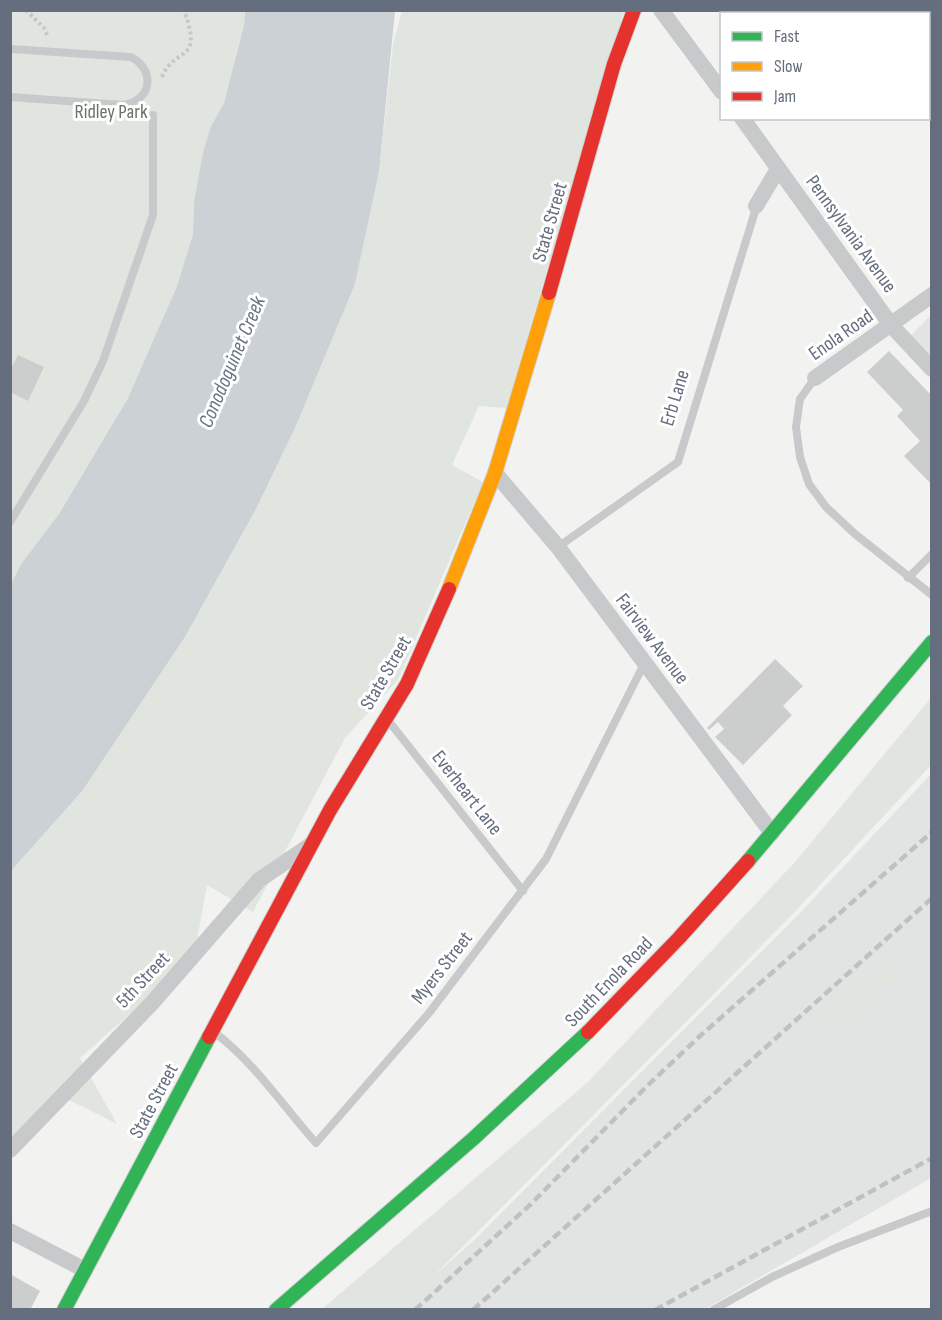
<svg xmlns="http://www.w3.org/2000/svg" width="942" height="1320" font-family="'Sofia Sans Condensed',sans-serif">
	<rect width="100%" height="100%" fill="#f2f3f1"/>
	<!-- built -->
	<path fill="#e2e4e4" d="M931,315v41l-20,-21z
		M931,774v404l-226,131 -309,1 76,-68 323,-324z"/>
	<!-- green -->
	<path fill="#e1e5e0" d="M11,11h234l-1,14 -20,78 -13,23 -17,76 -1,32 -16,52 -49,112 -69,116 -38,50 -10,20z
		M402,11h222l-118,397 -27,-2 -27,59 31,17 -85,198 -53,58 -92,174 -46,-27 -13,72 -114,101 37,66 -58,-29 -48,47v-271l72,-81 102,-153 71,-128 40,-83 59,-142 24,-112 14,-128z
		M931,698v67l-140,151 -390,393h-79l266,-227 207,-220z
		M895,953l6,3 -4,23 -19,7c-14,31 -27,46 -62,42 8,-27 56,-57 79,-75z"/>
	<!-- water -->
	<path fill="#ccd1d5" d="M245,11h150l-16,161 -24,112 -59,142 -40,83 -71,128 -102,153 -72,81v-287l10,-20 38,-50 69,-116 49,-112 16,-52 1,-32 9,-49 8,-27 13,-23 20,-78z"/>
	<!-- building -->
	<path fill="#cccdcd" d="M889,351l43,45v89l-28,-29 16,-15 -23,-25 6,-6 -36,-38z
		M18,355l26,12 -16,34 -18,-9v-22z
		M775,659l28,27 -20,20 9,9 -49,50 -28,-28 9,-8 -6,-7 -9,8 -2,-2z
		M10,1274l30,17 -10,19h-20z"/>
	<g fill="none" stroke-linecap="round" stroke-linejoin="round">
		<defs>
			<path id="fast" d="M748,861l184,-219
				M64,1310l145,-273
				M276,1310l198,-172 114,-106"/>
			<path id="slow" d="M449,589l46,-116 54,-180"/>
			<path id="jam" d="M549,293l65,-229 20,-54
				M588,1032l91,-94 69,-77
				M209,1037l121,-227 77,-126 42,-95"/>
		</defs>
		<!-- fast casing -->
		<use href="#fast" stroke="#cecfcf" stroke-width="16"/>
		<!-- slow casing -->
		<use href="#slow" stroke="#cecfcf" stroke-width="16"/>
		<!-- jam casing -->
		<use href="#jam" stroke="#cecfcf" stroke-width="16"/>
		<!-- path -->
		<path stroke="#c7c7c7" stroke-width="4" stroke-dasharray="3 3" stroke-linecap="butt" d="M26,10l18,18 4,9
			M162,77c13,-32 42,-12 22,-67"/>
		<!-- lane -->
		<path stroke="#c8c9cb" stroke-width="8" d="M10,49l121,8c25,13 21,44 -8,48l-113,-8
			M815,378l-15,21 -4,28 4,30 9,27 17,23 29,27 77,61
			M10,522l74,-121 19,-40 50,-146v-100
			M558,547l120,-85 79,-257
			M908,578l24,-24
			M387,719l136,172
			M214,1032c41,31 68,73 102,111l113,-130 117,-154 98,-195
			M713,1310l59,-33 66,-30 94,-36"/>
		<!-- street -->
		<path stroke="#c8c9cb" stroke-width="16" d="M661,10l61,82
			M742,118l149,207 41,44
			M756,206l22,-37
			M815,378l117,-83
			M495,473l63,74 214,286
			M10,1150l142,-147 107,-123 50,-34
			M10,1231l75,39"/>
		<!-- fast -->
		<use href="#fast" stroke="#30b455" stroke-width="14"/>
		<!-- slow -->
		<use href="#slow" stroke="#ff9f0a" stroke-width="14"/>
		<!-- jam -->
		<use href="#jam" stroke="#e5322d" stroke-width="14"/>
		<!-- rail -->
		<path stroke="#bfc0c1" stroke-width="4.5" stroke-dasharray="9 4.5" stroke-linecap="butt" d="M415,1310l116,-106 116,-118 53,-50 232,-204
			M473,1310l459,-412
			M655,1310l277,-152"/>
	</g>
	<g text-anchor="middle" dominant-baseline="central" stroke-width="6" stroke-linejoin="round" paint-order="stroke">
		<!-- park labels -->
		<g font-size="20" fill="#647764" stroke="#fff">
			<text x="111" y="112">Ridley Park</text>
		</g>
		<!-- street labels -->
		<g font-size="20" fill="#656e7f" stroke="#fff">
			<text transform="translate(550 222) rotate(-74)">State Street</text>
			<text transform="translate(851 234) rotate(54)">Pennsylvania Avenue</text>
			<text transform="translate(841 335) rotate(-35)">Enola Road</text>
			<text transform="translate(675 398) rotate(-73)">Erb Lane</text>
			<text transform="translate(652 639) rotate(53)">Fairview Avenue</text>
			<text transform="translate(386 673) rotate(-60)">State Street</text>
			<text transform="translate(467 793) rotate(52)">Everheart Lane</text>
			<text transform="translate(442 968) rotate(-52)">Myers Street</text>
			<text transform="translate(143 980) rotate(-47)">5th Street</text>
			<text transform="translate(609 982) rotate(-46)">South Enola Road</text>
			<text transform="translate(154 1101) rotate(-62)">State Street</text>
		</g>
		<!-- water labels -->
		<g font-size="21" font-style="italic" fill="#667483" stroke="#fff">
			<text transform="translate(232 362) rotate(-67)">Conodoguinet Creek</text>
		</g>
	</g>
	<!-- border -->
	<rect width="942" height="1320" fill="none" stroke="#656e7f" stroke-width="24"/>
	<!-- legend -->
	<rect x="720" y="12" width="210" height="108" fill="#ffffff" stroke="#c1c5cc" stroke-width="1.5"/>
	<rect x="732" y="32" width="30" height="9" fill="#30b455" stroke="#c1c5cc" stroke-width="1.5"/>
	<text x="774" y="42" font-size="18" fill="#656e7f">Fast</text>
	<rect x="732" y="62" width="30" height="9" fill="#ff9f0a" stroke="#c1c5cc" stroke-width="1.5"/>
	<text x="774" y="72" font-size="18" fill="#656e7f">Slow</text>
	<rect x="732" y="92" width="30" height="9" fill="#e5322d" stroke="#c1c5cc" stroke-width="1.5"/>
	<text x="774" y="102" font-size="18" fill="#656e7f">Jam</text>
</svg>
